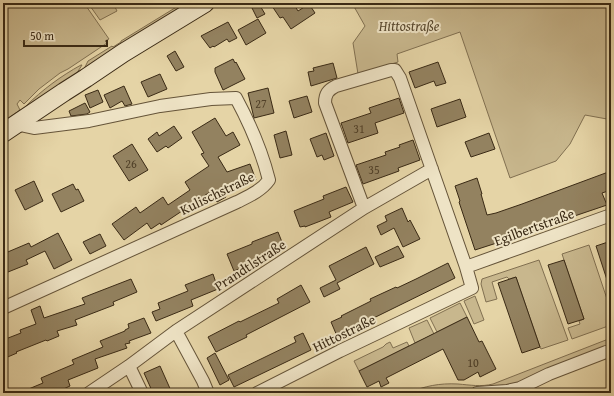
<svg xmlns="http://www.w3.org/2000/svg" width="614" height="396" font-family="'Gentium Book Plus',serif">
	<rect width="100%" height="100%" fill="#e5d4a6"/>
	<filter id="stains"><feTurbulence type="fractalNoise" baseFrequency=".005" numOctaves="4"/><feColorMatrix values="0 0 0 0 .2 0 0 0 0 .09 0 0 0 0 .02 0 0 0 .5 -.17"/></filter>
	<radialGradient id="worn" r=".72"><stop offset=".6" stop-color="#630" stop-opacity="0"/><stop offset="1" stop-color="#630" stop-opacity=".3"/></radialGradient>
	<!-- green -->
	<path fill="#c8b78d" stroke="#817051" d="M3,3h81l25,36 -4,2 2,2 -39,26 -8,4 -21,16 -15,15 -4,-4 -3,4 3,6 -17,12z
		M88,3h25l4,8 -17,9z
		M183,3h10l-112,72 7,-14 24,-15 1,1 8,-5v-1z
		M352,3h259v115l-4,1 -22,-4 -15,29 -14,17 -46,17 -50,-146 -63,22 1,8 -40,12 -5,-31 12,-17z
		M81,65h1l-7,11 -49,31v-1c16,-16 35,-30 55,-41z
		M589,245l22,66v14l-39,14 -4,-11 12,-4 -1,-3 5,-2 -22,-65z
		M539,260l29,80 -27,9 -1,-2 -24,-70 -7,2 -2,-2 -15,5 5,17 -11,3 -5,-18 1,-5z
		M475,296l9,24 -10,4 -10,-23z
		M460,303l7,14 -30,15 -7,-14z
		M427,320l7,14 -19,9 -6,-15z
		M611,338v10l-90,35 -29,6 -40,1 -17,3h-27c17,-7 31,-10 50,-9 12,1 23,3 35,0z
		M390,342l3,6 14,-6 2,4 -50,25 -5,-10 29,-14 3,-3z"/>
	<!-- building -->
	<path fill="#938260" stroke="#3a2a15" d="M270,3h23l5,8 11,-7 6,9 -24,16 -8,-12 -3,1z
		M259,4l6,10 -8,4 -5,-10z
		M258,19l8,14 -20,12 -8,-15z
		M228,22l9,16 -8,4 -2,-3 -13,8 -1,-1 -3,2 -9,-12z
		M175,51l9,16 -8,4 -9,-15z
		M233,59l2,4 1,-1 9,17 -22,11 -8,-18v-4z
		M438,62l8,21 -10,3 -2,-5 -19,7 -6,-16z
		M333,63l4,15 -26,8 -3,-14 6,-1 -1,-3z
		M160,74l7,15 -19,8 -7,-15z
		M124,86l8,18 -7,2 -3,-5 -12,7 -6,-13z
		M268,88l6,25 -20,5 -6,-25z
		M98,90l5,12 -13,6 -5,-13z
		M307,96l5,16 -18,6 -5,-17z
		M399,98l5,15 -29,10 3,10 -30,10 -7,-20 30,-10 -2,-5z
		M460,99l6,18 -29,10 -6,-18z
		M85,103l5,9 -3,2 -16,2 -2,-5z
		M215,118l11,18 7,-4 7,13 -22,12 9,15 23,-8 6,16 -33,12 3,5 -9,5 -7,-10 -17,11 3,6 -8,5 -3,-5 -24,16 -1,-2 -9,6 -4,-6 -23,17 -12,-16 24,-17 4,6 23,-16 5,8 22,-15 -5,-8 24,-16 -8,-12 3,-1 -12,-21z
		M174,126l8,12 -14,10 -2,-2 -9,6 -9,-13 9,-7 2,4z
		M286,131l6,24 -12,3 -6,-23z
		M326,133l8,23 -10,4 -2,-5 -5,2 -7,-18z
		M489,133l6,16 -24,8 -6,-15z
		M413,140l7,20 -22,8 1,3 -36,13 -7,-19 30,-10 -1,-3 15,-5 -1,-2z
		M132,144l16,26 -19,11 -16,-25z
		M611,171v19l-9,3 5,12 -59,20v2l-5,1 -68,22 -16,-48 1,-1 -5,-15 22,-8 5,16h-1l6,21 9,-2 26,-9z
		M34,181l9,20 -18,9 -10,-20z
		M73,184l3,6 2,-1 6,12 -23,11 -9,-18z
		M346,187l7,15 -24,10 2,5 -26,10v-1l-5,1 -6,-16 30,-12 -1,-3z
		M402,208l6,14 2,-2 10,19 -17,8 -9,-19 -13,7 -4,-9 10,-5 -2,-5z
		M278,232l6,15 -17,7 1,2 -9,4v1l-25,10 -7,-17 25,-10v-2z
		M58,233l14,27 -18,9 -9,-18 -19,9 2,4 -25,10v-20l26,-11 2,4z
		M100,234l6,12 -16,8 -7,-12z
		M611,241v45h-2l-13,-40z
		M398,246l6,11 -24,10 -5,-10z
		M366,247l8,17 -37,19 3,6 -16,8 -4,-9 16,-8 -7,-14z
		M564,260l20,59 -16,5 -20,-59z
		M448,263l7,15 -118,58 -6,-14 11,-5 -1,-1 30,-15 -1,-2 26,-12 1,1 19,-9z
		M213,274l5,15 -27,11 2,6 -37,15 -4,-9 8,-3 -2,-6 30,-12 -3,-6z
		M516,277l24,70 -18,6 -24,-70z
		M131,279l6,13 -24,10 1,3 -39,15 2,5 -20,6 2,5 -12,5 -1,-1 -30,12 1,1 -14,6v-19l18,-7 -1,-3 16,-6 -5,-14 9,-4 4,12 41,-14 -3,-6z
		M301,285l9,17 -64,33 1,2 -31,15 -8,-15 31,-16 1,1 39,-19 -2,-4z
		M467,317l12,25 3,-1 14,28 -16,8 -2,-5 -14,8h-6l-15,-31 -57,29 3,5 -8,4 -2,-6 -12,6 -8,-16z
		M144,318l7,15 -22,8 1,2 -5,1 2,4 -32,11 3,9 -30,12 2,6 -15,7h-36l24,-10 -2,-5 33,-14 -2,-4 31,-13 -3,-6 25,-10v-1l4,-2 -1,-4z
		M303,333l8,17 -77,37 -6,-12 68,-33 -2,-5z
		M215,353l14,27 -9,5 -13,-27z
		M160,366l12,27h-19l-9,-20z"/>
	<g fill="none" stroke-linecap="round" stroke-linejoin="round">
		<defs>
			<path id="street" d="M466,267l145,-52
				M3,308l234,-106c12,-6 24,-11 32,-22 -7,-28 -19,-56 -33,-82l-25,1 -51,7 -71,15 -55,7 -19,-4
				M176,331l27,50 5,12
				M129,366l13,27
				M89,393l40,-27 47,-35 188,-123 68,-39
				M257,393l83,-42 132,-63 -6,-21 -66,-189 -5,-8h-4l-55,16c-8,4 -11,8 -11,17l39,105
				M477,393l30,-2 13,-3 29,-14 57,-22 5,-1"/>
			<path id="secondary" d="M3,133l61,-41 22,-14 37,-25 82,-50"/>
		</defs>
		<!-- street casing -->
		<use href="#street" stroke="#655439" stroke-width="14"/>
		<!-- secondary casing -->
		<use href="#secondary" stroke="#3a2a15" stroke-width="20"/>
		<!-- street -->
		<use href="#street" stroke="#eee3c5" stroke-width="12"/>
		<!-- secondary -->
		<use href="#secondary" stroke="#eee3c5" stroke-width="18"/>
	</g>
	<g text-anchor="middle" dominant-baseline="central" stroke-width="4" stroke-linejoin="round" paint-order="stroke">
		<!-- number labels -->
		<g font-size="12" fill="#504028">
			<text x="261" y="103">27</text>
			<text x="359" y="128">31</text>
			<text x="131" y="163">26</text>
			<text x="374" y="169">35</text>
			<text x="473" y="362">10</text>
		</g>
		<!-- park labels -->
		<g font-size="14" font-style="italic" fill="#56462d" stroke="#eee3c5">
			<text x="409" y="26">Hittostraße</text>
		</g>
		<!-- street labels -->
		<g font-size="14" fill="#3a2a15" stroke="#eee3c5">
			<text transform="translate(217 193) rotate(-26)">Kulischstraße</text>
			<text transform="translate(534 227) rotate(-20)">Egilbertstraße</text>
			<text transform="translate(250 265) rotate(-33)">Prandtlstraße</text>
			<text transform="translate(344 333) rotate(-26)">Hittostraße</text>
		</g>
	</g>
	<!-- margin -->
	<rect width="614" height="396" fill="none" stroke="#e5d4a6" stroke-width="16"/>
	<rect x="4" y="4" width="606" height="388" fill="none" stroke="#3a2a15" stroke-width="2"/>
	<rect x="8" y="8" width="598" height="380" fill="none" stroke="#3a2a15"/>
	<!-- scale -->
	<path d="M24 40v6h83v-6" fill="none" stroke="#3a2a15" stroke-width="2"/>
	<text x="30" y="40" font-size="12" fill="#3a2a15" stroke="#eee3c5" stroke-width="3" paint-order="stroke">50 m</text>
	<rect width="100%" height="100%" filter="url(#stains)"/>
	<rect width="100%" height="100%" fill="url(#worn)"/>
</svg>
